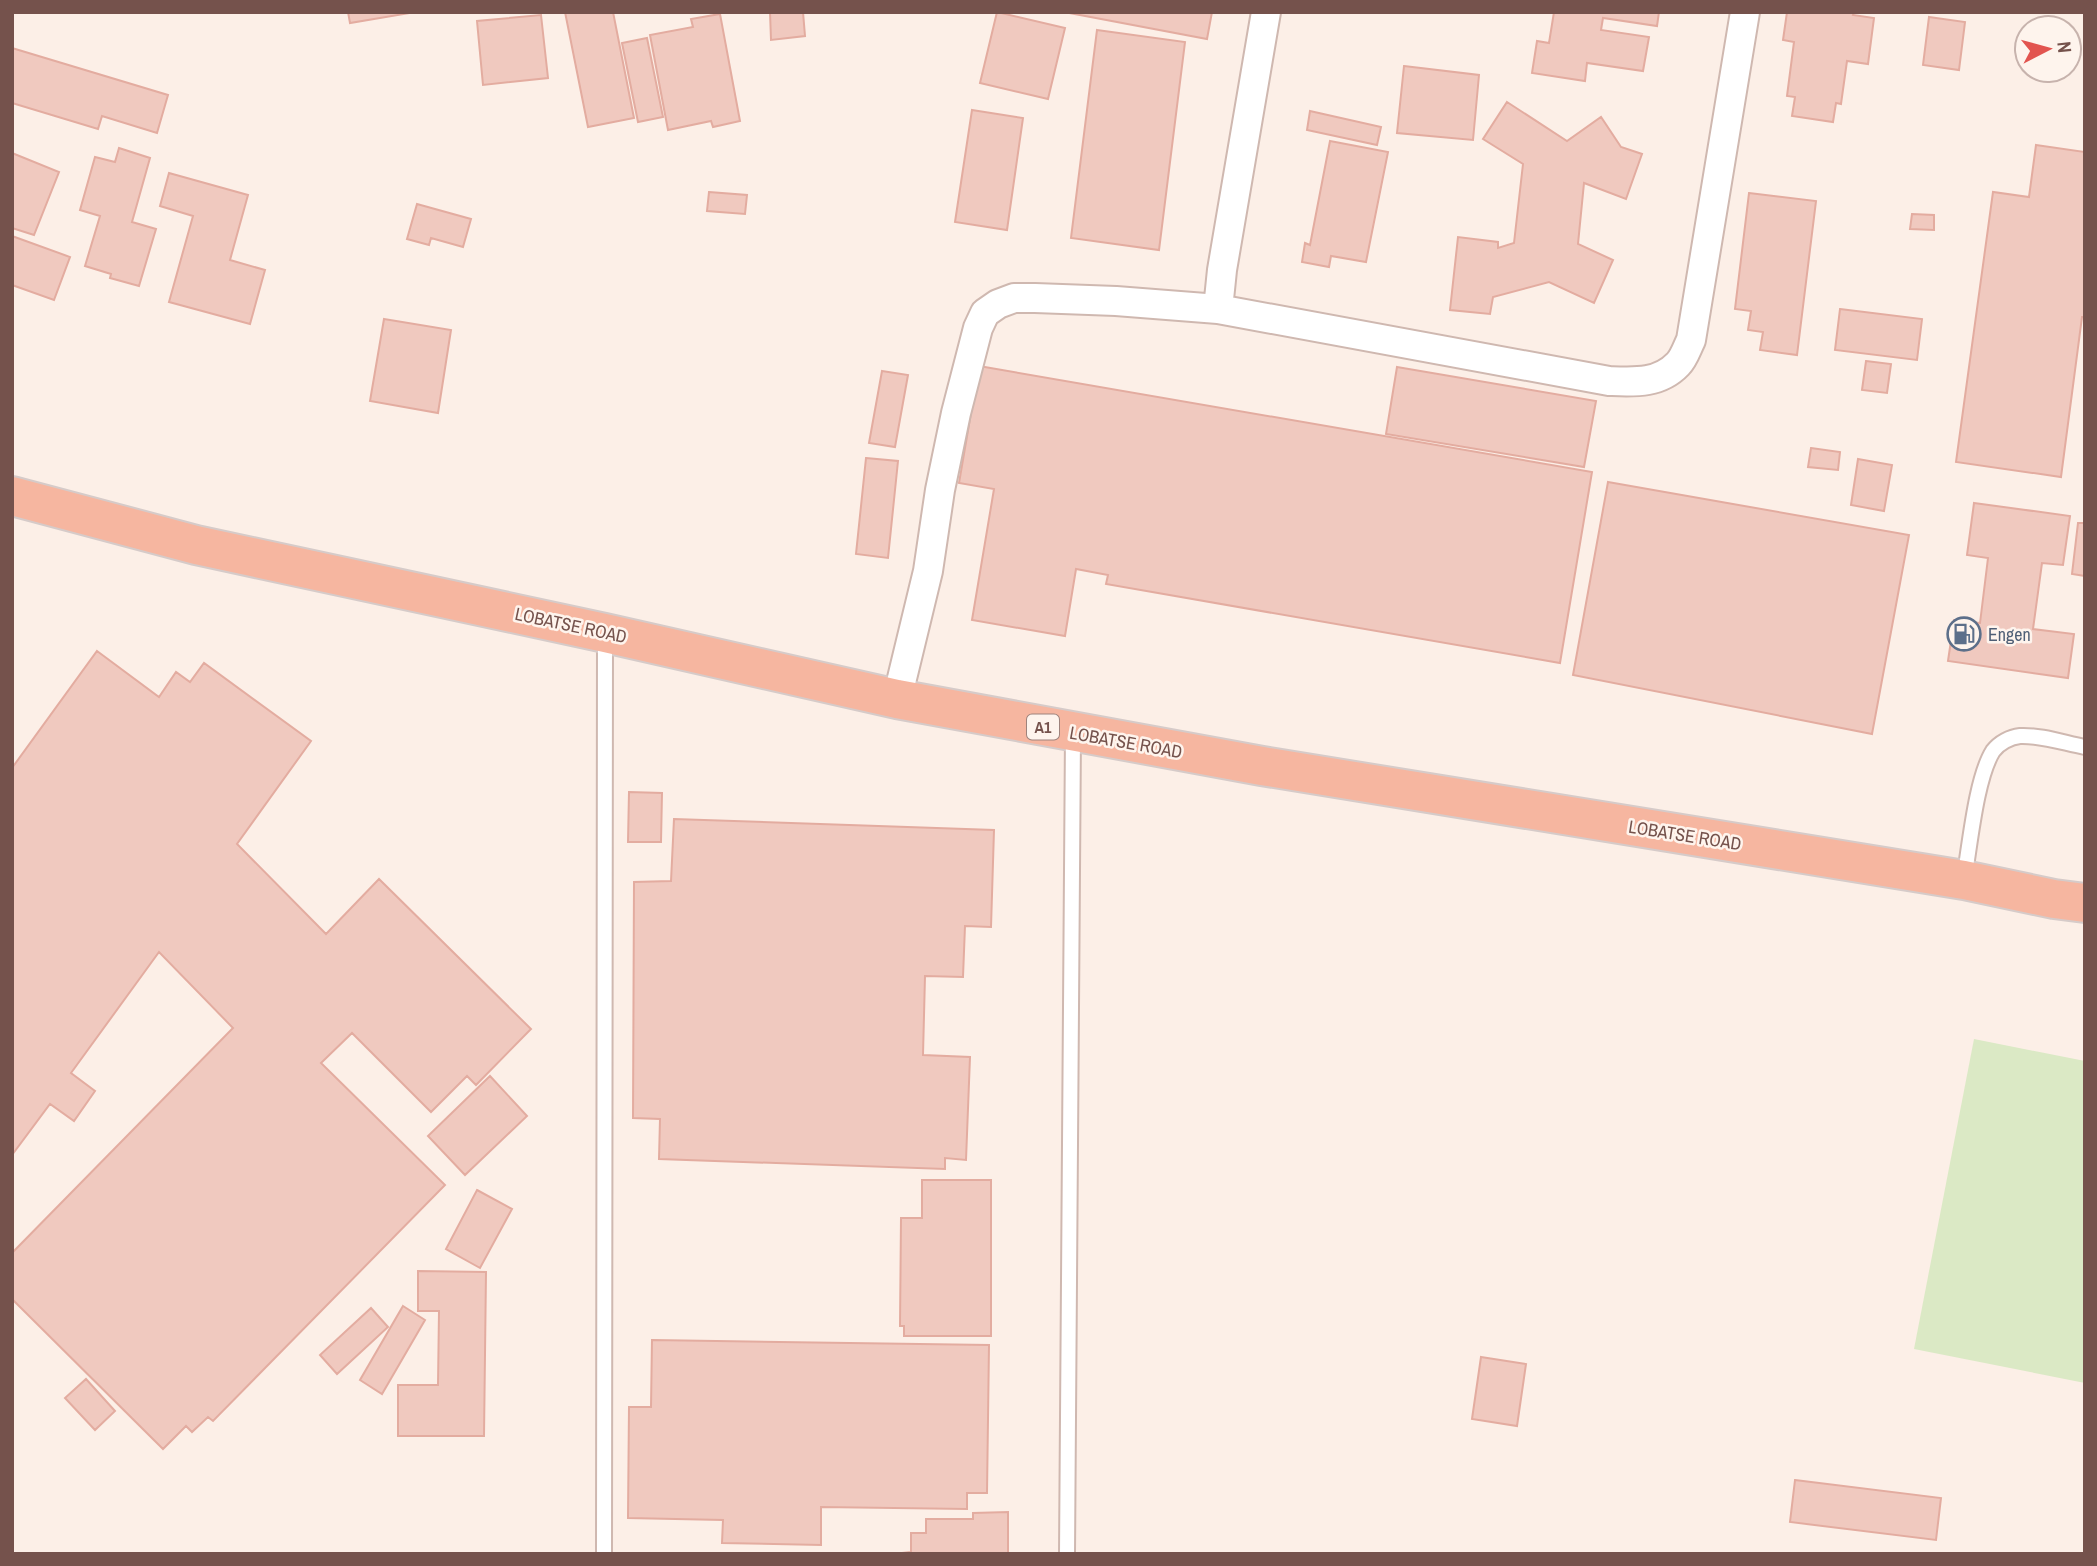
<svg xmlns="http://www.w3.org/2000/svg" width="2097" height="1566" font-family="'Archivo Narrow',sans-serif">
	<rect width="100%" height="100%" fill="#fcefe7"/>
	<!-- green -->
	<path fill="#dbe9c5" d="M1974,1039l111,22v322l-171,-34z"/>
	<!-- building -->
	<path fill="#f0c9bf" stroke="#e3aca0" stroke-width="2" d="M348,12h62v1l-60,10z
		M565,12h48l21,106 -46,9z
		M770,12h33l2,24 -34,4z
		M997,12l68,16 -17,71 -68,-16z
		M1064,12h148l-5,27z
		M1554,12h105l-2,14 -54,-8 -2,12 48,7 -6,34 -56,-8 -2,18 -53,-8 5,-32 12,2z
		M1787,12h67l-1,3 21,3 -6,46 -21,-3 -6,43 -5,-1 -3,19 -41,-6 3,-19 -8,-1 7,-54 -11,-2z
		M720,14l20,107 -27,6 -2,-6 -43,9 -18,-95 43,-8 -2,-8z
		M541,15l7,63 -65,7 -6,-64z
		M1929,17l36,5 -6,48 -36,-5z
		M1097,30l88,12 -26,208 -88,-12z
		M647,38l16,79 -25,5 -16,-79z
		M12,48l156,47 -11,38 -55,-17 -4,13 -86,-26z
		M1404,66l75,9 -6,65 -76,-7z
		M1507,102l60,39 34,-24 20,30 21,7 -16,45 -42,-16 -6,61 35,16 -19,43 -45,-21 -56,15 -3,17 -40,-4 8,-73 40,5v6l16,-5 9,-79 -40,-25z
		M972,110l51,8 -16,112 -52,-8z
		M1310,111l71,16 -4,18 -70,-15z
		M1330,141l58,11 -22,110 -35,-6 -2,11 -27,-5 3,-19 5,2z
		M2036,145l49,7v165h-3l-21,160 -105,-15 37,-270 36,5z
		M119,148l31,10 -18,64 24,7 -17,57 -29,-8 1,-4 -26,-8 15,-50 -20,-6 15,-53 20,5z
		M12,153l47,19 -25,63 -22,-7z
		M169,173l79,22 -18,65 35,10 -15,54 -81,-22 24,-86 -33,-10z
		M709,192l38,3 -2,19 -38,-3z
		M1749,193l67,8 -19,154 -37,-5 3,-18 -15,-2 3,-19 -16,-2z
		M417,204l54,15 -8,28 -32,-9 -2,7 -22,-6z
		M1912,214l22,1v15l-24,-1z
		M12,236l58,21 -16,43 -42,-15z
		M1840,309l82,10 -5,41 -82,-10z
		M384,319l67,11 -13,83 -68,-12z
		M1866,361l25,3 -4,29 -25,-3z
		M979,366l613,106 -32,191 -454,-79 2,-9 -32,-6 -11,67 -93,-16 22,-131 -35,-6z
		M1397,367l199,34 -12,66 -198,-33z
		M882,371l26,4 -13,72 -26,-4z
		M1811,448l29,4 -2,18 -30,-3z
		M866,458l32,3 -10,97 -32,-4z
		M1858,459l34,6 -8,46 -33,-6z
		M1608,482l301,53 -37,199 -299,-59z
		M1974,503l96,13 -7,49 -21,-2 -9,66 41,5 -6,44 -120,-17 6,-41 26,3 8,-65 -21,-3z
		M2078,523h7v53l-13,-2z
		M97,651l62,46 17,-25 14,10 14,-19 107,78 -74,103 89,90 53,-55 152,150 -55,56 -9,-9 -36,36 -79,-79 -31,30 124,122 -232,236 -5,-4 -16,15 -6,-6 -23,23 -151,-150v-46l221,-225 -74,-76 -88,121 24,18 -21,30 -24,-17 -38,51v-387z
		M629,792l33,1 -1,49h-33z
		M674,819l320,11 -3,97 -26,-1 -2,51 -38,-1 -2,79 47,2 -4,103 -21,-2v11l-286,-10 1,-40 -27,-1 1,-236 37,-1z
		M490,1076l37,40 -62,59 -37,-39z
		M922,1180h69v156h-87v-10h-4l1,-108h21z
		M477,1190l35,19 -32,59 -34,-19z
		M418,1271l68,1 -2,164h-86v-51h40l1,-74h-21z
		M403,1306l22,14 -43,74 -22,-14z
		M371,1308l17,19 -51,47 -17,-19z
		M652,1340l337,5 -2,148h-20v16l-146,-2v38l-99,-2 1,-23 -95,-2 1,-111h22z
		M1481,1357l45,7 -9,62 -45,-7z
		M86,1379l29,32 -20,19 -30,-32z
		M1795,1480l146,18 -5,42 -146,-18z
		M1008,1512v42h-115l18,-2v-19h15v-14h47v-6z"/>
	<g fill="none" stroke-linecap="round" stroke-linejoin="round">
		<defs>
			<path id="service" d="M1964,879c6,-34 12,-101 29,-128 6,-8 17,-14 27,-15 21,-1 44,7 65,11
				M604,1554l1,-919
				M1067,1554l6,-820"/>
			<path id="minor" d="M1218,309l4,-39 44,-258
				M897,699l31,-128 12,-81 16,-77 22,-85 7,-15 13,-9 16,-6h21l81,3 102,8 391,72c25,1 50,3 69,-17 6,-6 9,-16 13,-24l54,-328"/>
			<path id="trunk" d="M12,496l184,49 409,88 292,66 365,67 702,114 90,19 31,4"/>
		</defs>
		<!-- service casing -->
		<use href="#service" stroke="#cfb8b0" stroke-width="18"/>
		<!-- minor casing -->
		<use href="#minor" stroke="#cfb8b0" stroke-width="32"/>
		<!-- trunk casing -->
		<use href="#trunk" stroke="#d6cbc9" stroke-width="42"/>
		<!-- service -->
		<use href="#service" stroke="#fff" stroke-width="14"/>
		<!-- minor -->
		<use href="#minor" stroke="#fff" stroke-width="28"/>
		<!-- trunk -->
		<use href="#trunk" stroke="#f6b6a0" stroke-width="38"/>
	</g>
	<!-- icons -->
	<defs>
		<symbol id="fuel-ring" viewBox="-11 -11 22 22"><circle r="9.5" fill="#fef4ed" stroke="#5c6f8a" stroke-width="1.5"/><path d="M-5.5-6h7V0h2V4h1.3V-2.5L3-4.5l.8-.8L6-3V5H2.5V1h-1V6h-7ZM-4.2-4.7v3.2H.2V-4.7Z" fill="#5c6f8a"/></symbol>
	</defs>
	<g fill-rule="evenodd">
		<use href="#fuel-ring" x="1945" y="615" width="38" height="38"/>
	</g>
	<g text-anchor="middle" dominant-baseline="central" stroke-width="5" stroke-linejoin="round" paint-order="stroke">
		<!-- shield labels -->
		<rect fill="#fef4ed" stroke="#9e837c" stroke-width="2" x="1027" y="714.5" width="32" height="25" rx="5"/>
		<g font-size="16" font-weight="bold" fill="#75524c">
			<text x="1043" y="727">A1</text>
		</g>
		<!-- street labels -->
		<g font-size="18" fill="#75524c" stroke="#fef4ed">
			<text transform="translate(571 625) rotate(12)">LOBATSE ROAD</text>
			<text transform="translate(1126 742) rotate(10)">LOBATSE ROAD</text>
			<text transform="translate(1685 835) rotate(9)">LOBATSE ROAD</text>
		</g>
		<!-- service labels -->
		<g font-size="18" fill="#4e5e75" stroke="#fef4ed" text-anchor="start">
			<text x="1988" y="634">Engen</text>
		</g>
	</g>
	<!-- border -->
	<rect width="2097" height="1566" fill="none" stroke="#75524c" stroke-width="28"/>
	<!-- north arrow -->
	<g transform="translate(2048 49) rotate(84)"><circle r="33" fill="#fef4ed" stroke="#c7b3ad" stroke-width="2"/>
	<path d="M0-5L12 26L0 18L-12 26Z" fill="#e2544f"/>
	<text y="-10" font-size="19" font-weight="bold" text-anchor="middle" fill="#75524c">N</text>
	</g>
</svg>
